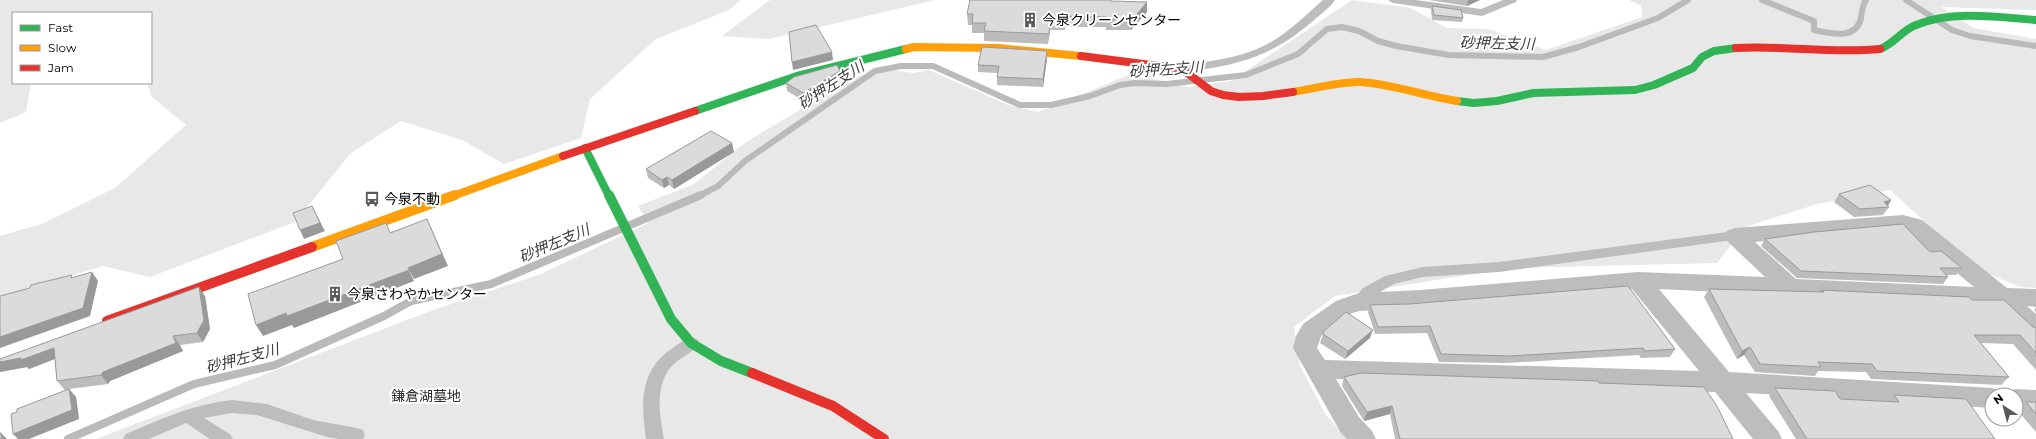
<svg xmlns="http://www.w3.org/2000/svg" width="2036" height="439" font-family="Montserrat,'Noto Sans JP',sans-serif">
	<rect width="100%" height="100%" fill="#fff"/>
	<!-- green -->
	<path fill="#e8e8e8" d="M0,0h741l-12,10 -73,29 -66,60 -9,39 -77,26 -42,-24 -61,-19 -50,32 -56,69 -145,55 -47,-11 -103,31v-61l44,-13 71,-35 71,-63 -34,-28 -5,-14h4v-70h-138v70h18l-5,29 -26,11z
		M770,0h165l-166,39 -47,-3z
		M1352,0l59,8 36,20 41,1 58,21 96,-33 -1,-11 -12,-6h407v10l-95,-3 33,21 62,11v249l-16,-1 -43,-18 -87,-79 -73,14 -72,23 -28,36 -204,5 -178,28 -41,31 6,39 26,49 22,24h-1252l340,-130 105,-35 107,-51 -10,-17 56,-22 52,-42 55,-33 40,-30 52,-9 20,3 16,-3 79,35 30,7 93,-38 56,13 44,-6z"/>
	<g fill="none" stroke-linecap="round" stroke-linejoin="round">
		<!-- stream-far1 -->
		<path stroke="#bababa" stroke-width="6" d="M1762,0l52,21v9c16,3 42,11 47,-12 1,-7 1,-12 5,-18
			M1906,0l46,30 18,6 66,10
			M699,196l19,-10 27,-25 130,-90 26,-5h32l87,39h31l39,-9 30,-11 15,-2 32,1 79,-9 52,-21 29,-25 15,-2 17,4 19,10 18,5 53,9 94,2 36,-10 79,-29 30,-18"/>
		<!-- stream -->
		<path stroke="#bababa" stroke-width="8" d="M68,439l126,-55 81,-19 109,-49 27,-15 80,-17 210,-89"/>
		<!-- lane -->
		<path fill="#bdbdbd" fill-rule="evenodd" d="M1323,0h12c-5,8 -15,14 -22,21 -38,32 -65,42 -114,49 -7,1 -19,5 -23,-1l6,-4c32,-4 66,-8 94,-26 17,-11 32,-26 47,-39z
			M1388,0h28l65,9 22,-9h14l-1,2 -34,14 -89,-13z
			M1735,231l5,2 2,3 -2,3 -241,33 -76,5 -29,7 -21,12 -9,10 -5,1 -5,-1 -3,-4 12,-14 22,-12 38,-9 76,-5z
			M691,337l6,2 2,4c-5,9 -16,13 -24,20 -21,18 -16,51 -11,76h-18c-5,-34 -7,-67 24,-89 7,-5 13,-10 21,-13z
			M232,400l35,4 46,16 44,8 6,2 2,5 -2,4h-24l-12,-2 -70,-22 -25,-2 -28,5 26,16 3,5h-23l-24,-16 -37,16h-26l3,-5c34,-15 68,-30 106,-34z"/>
		<!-- street -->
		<path fill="#bdbdbd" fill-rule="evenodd" d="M1903,215l19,5 85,68 29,1v18l-9,-1 9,8v23l-9,-3 -32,-29 -336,-16 70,83 263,16 9,3 2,4h-11v13l-246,-15 32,38 4,8h-29l-38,-47 -379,-13 23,38 13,14 4,8h-29l-6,-6 -48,-85 3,-12 7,-12 33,-23 23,-8 61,-3 218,-18 127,5 -38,-36 -3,-5 3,-5 8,-3zM1903,229l71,58 -178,-8 -41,-37zM1632,289l67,82 -374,-11 -8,-12 4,-12 31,-23 8,-2 60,-3z
			M2016,389l20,1v20l-20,-1v-14h-11l2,-3z"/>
		<!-- fast-far1 -->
		<path stroke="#30b455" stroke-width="8" d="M1880,49c14,-5 22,-19 36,-24 36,-15 82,-8 120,-5
			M1457,101l17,2 23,-2 36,-8 102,-3 19,-5 39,-17 9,-11 12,-6 22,-3
			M695,111l102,-35 109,-27
			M585,148l24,48"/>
		<!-- fast -->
		<path stroke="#30b455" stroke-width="10" d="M609,195l62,124 20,24 30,18 31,12"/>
		<!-- slow-far1 -->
		<path stroke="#ff9f0a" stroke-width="8" d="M906,49l8,-2 84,1 83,8
			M1293,92c19,-3 49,-11 67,-10 33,2 65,14 97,19
			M453,196l110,-40"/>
		<!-- slow -->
		<path stroke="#ff9f0a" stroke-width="10" d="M312,247l143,-52"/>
		<!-- jam-far1 -->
		<path stroke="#e5322d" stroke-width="8" d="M1736,48c48,-3 96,6 144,1
			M1081,56l101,13 29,22 12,4 16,2 24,-1 30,-4
			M563,156l132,-45"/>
		<!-- jam -->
		<path stroke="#e5322d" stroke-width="10" d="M107,321l205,-74
			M752,373l81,33 51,33"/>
	</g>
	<!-- wall -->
	<path fill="#bcbcbc" d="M1429,0h51l-13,6z
		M1111,1l36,11 -16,18h-25v-3h-41v3h-15l-2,14 -64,-3v-8h-12v-8h-4l-1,-11z
		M1432,6l31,12 -1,4 -30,-2 -1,-10z
		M1047,59l-4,28 -46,-2v-12l-19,-1v-7z
		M841,79l-37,22 -17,-10 -1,-8z
		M734,152l-60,37 -5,-4 -5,3 -16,-10 -2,-9z
		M1839,194l52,6 -3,6 1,1 -6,8 -29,2 -20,-15z
		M1765,239l165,13 32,16 -6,7h-10l2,2 -5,7 -146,-6 -36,-32z
		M1709,289l110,3 2,-2 151,10 64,28v42l-23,-26 -32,-1 28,34 -8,8 -130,-6 -5,-7 -48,-1 -3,5 -60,-4 -11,-17 -7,4 -33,-62z
		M205,296l5,33 -7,13 -23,3 3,6 -73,30 -2,3 -39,5 7,8 3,22 -11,-30 -3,1 -8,-9 -2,-22 -26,10 -2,-2 -27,5v-13z
		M1370,305l305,44 -5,8 -29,1 -2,-3 -132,8 -68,-1 -12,-29 -52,1 -7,-22z
		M2036,307v5l-2,-2z
		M1324,331l46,7 -25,21 -25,-16z
		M1344,377l255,6 134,56h-338l-5,-25 -26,7 -22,-35z
		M1775,388l65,11 49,3 5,-7 101,44h-199l-27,-43z
		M2026,402h10v30l-18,-21z"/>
	<!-- shaded-wall -->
	<path fill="#999" d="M1468,0h12l-13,6z
		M1147,2v10l-16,18 1,-10z
		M1050,20v10l-2,14 1,-10z
		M1047,51v8l-4,28v-8z
		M832,52l1,8 -40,10 -1,-8z
		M840,71l1,8 -37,22 -1,-8z
		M732,143l2,9 -60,37 -2,-9z
		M667,177l2,8 -5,3 -2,-8z
		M1891,200l-4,7 -3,-5z
		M312,206l13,25 -21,8 -4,-9z
		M427,219l21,47 -34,13 -6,-11z
		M409,270l5,11 -120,47 -2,-3 -29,11 -7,-11 30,-12z
		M92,272l6,9 -8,35 -90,32v-11z
		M199,287l6,9 5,33 -7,13 -6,-9z
		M1373,330l-3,8 -25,21 3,-8z
		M173,336l7,9 3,6 -73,30 -2,3 -7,-9 2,-3z
		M1750,347l-6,8 -7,4 5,-8z
		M54,348l8,8 -33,13 -2,-2 -27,5v-10z
		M69,389l7,8 3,22 -50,20h-11l-5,-5z
		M1392,406l-2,8 -26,7 3,-9z
		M1,433l6,6h-5z"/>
	<!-- building -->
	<path fill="#dbdbdb" stroke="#999" d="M970,0h141v1l36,1 -15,18 -26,-1v-2l-41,-1v4h-15l-1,14 -65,-3 2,-8h-14l1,-9h-6z
		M1432,6l29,4 2,8 -29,-3z
		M816,25l16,27 -40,10 -3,-30z
		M982,47l65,4 -4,28 -46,-2 2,-11 -21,-1z
		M837,65l3,6 -37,22 -17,-10 8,-6z
		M711,131l21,12 -60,37 -5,-3 -5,3 -16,-11z
		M1870,185l21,15 -7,2 5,5 -29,2 -21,-15z
		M312,206l8,17 -20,7 -7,-17z
		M427,219l15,35 -34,14 1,2 -122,46 -1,-3 -30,12 -8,-31 95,-35 -7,-18 50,-18 4,10z
		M1903,224l27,28 11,-1 21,17h-22l8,9 -147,-6 -36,-32 49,-7z
		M92,272l-9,36 -83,29v-41l30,-8 1,-3 41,-10 -1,3z
		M1628,286l47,63 -30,2 -2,-3 -133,8 -69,-2 -11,-28 -52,1 -8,-22 39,-1z
		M199,287l5,33 -7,13 -24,3 3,7 -73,29 -2,3 -44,6 -3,-33 -33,12v-2l-21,4v-3z
		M1709,289l115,3 -3,-2 148,7 3,3h32l29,27 3,1v25l-16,-18h-46l35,42 -132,-6 -5,-7 -54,-2 3,5 -61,-3 -10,-17 -8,4z
		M1346,312l27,18 -25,21 -25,-17 1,-3z
		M1361,373l237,8 1,2 105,4 13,19 16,33h-333l-8,-33 -25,6 -23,-35z
		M1775,388l60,3 5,8 59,3 -5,-7 72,4 29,40h-188z
		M69,389l3,21 -59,24 -2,-20 6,-2v-3z
		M2026,402h10v12z
		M0,433h1l1,6h-2z"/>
	<!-- icons -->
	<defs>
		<symbol id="building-bare" viewBox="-9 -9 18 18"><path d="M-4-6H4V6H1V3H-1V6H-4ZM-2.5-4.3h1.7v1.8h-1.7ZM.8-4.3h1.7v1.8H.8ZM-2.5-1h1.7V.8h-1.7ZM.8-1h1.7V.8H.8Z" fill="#595959" stroke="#fff" stroke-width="2.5" paint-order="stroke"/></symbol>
		<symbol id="bus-bare" viewBox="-9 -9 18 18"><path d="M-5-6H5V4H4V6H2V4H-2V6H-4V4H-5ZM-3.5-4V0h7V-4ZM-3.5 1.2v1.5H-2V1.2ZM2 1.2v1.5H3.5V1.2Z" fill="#595959" stroke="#fff" stroke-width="2.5" paint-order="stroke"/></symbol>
	</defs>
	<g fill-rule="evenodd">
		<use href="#building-bare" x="1019" y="9" width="22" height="22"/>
		<use href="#bus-bare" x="361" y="188" width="22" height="22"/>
		<use href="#building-bare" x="324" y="283" width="22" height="22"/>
	</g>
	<g text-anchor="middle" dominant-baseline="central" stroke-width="4" stroke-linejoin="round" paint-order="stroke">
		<!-- poi labels -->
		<g font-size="14" fill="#000" stroke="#fff" text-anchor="start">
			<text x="1042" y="20">今泉クリーンセンター</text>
			<text x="384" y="199">今泉不動</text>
			<text x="347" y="294">今泉さわやかセンター</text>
		</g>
		<!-- park labels -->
		<g font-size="14" fill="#2c2c2c" stroke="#fff">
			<text x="426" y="396">鎌倉湖墓地</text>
		</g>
		<!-- water labels -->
		<g font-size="15" font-style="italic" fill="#3d3d3d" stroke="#fff">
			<text transform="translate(1497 43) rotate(1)">砂押左支川</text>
			<text transform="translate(1166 69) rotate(-4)">砂押左支川</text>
			<text transform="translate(831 85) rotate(-33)">砂押左支川</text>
			<text transform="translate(554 243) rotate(-23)">砂押左支川</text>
			<text transform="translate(242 358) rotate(-15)">砂押左支川</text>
		</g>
	</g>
	<!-- legend -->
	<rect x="12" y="12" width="140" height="72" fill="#ffffff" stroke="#999999"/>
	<rect x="20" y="25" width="20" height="6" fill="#30b455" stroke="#999999"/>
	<text x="48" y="32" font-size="12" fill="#000000">Fast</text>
	<rect x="20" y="45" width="20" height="6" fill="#ff9f0a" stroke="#999999"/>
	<text x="48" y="52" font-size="12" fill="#000000">Slow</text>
	<rect x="20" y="65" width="20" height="6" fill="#e5322d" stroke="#999999"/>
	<text x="48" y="72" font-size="12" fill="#000000">Jam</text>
	<!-- north arrow -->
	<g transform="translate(2004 407) rotate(324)"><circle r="19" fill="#ffffff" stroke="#999999"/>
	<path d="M0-3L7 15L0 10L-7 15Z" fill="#595959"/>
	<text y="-6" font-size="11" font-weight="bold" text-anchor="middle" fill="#000000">N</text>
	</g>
</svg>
